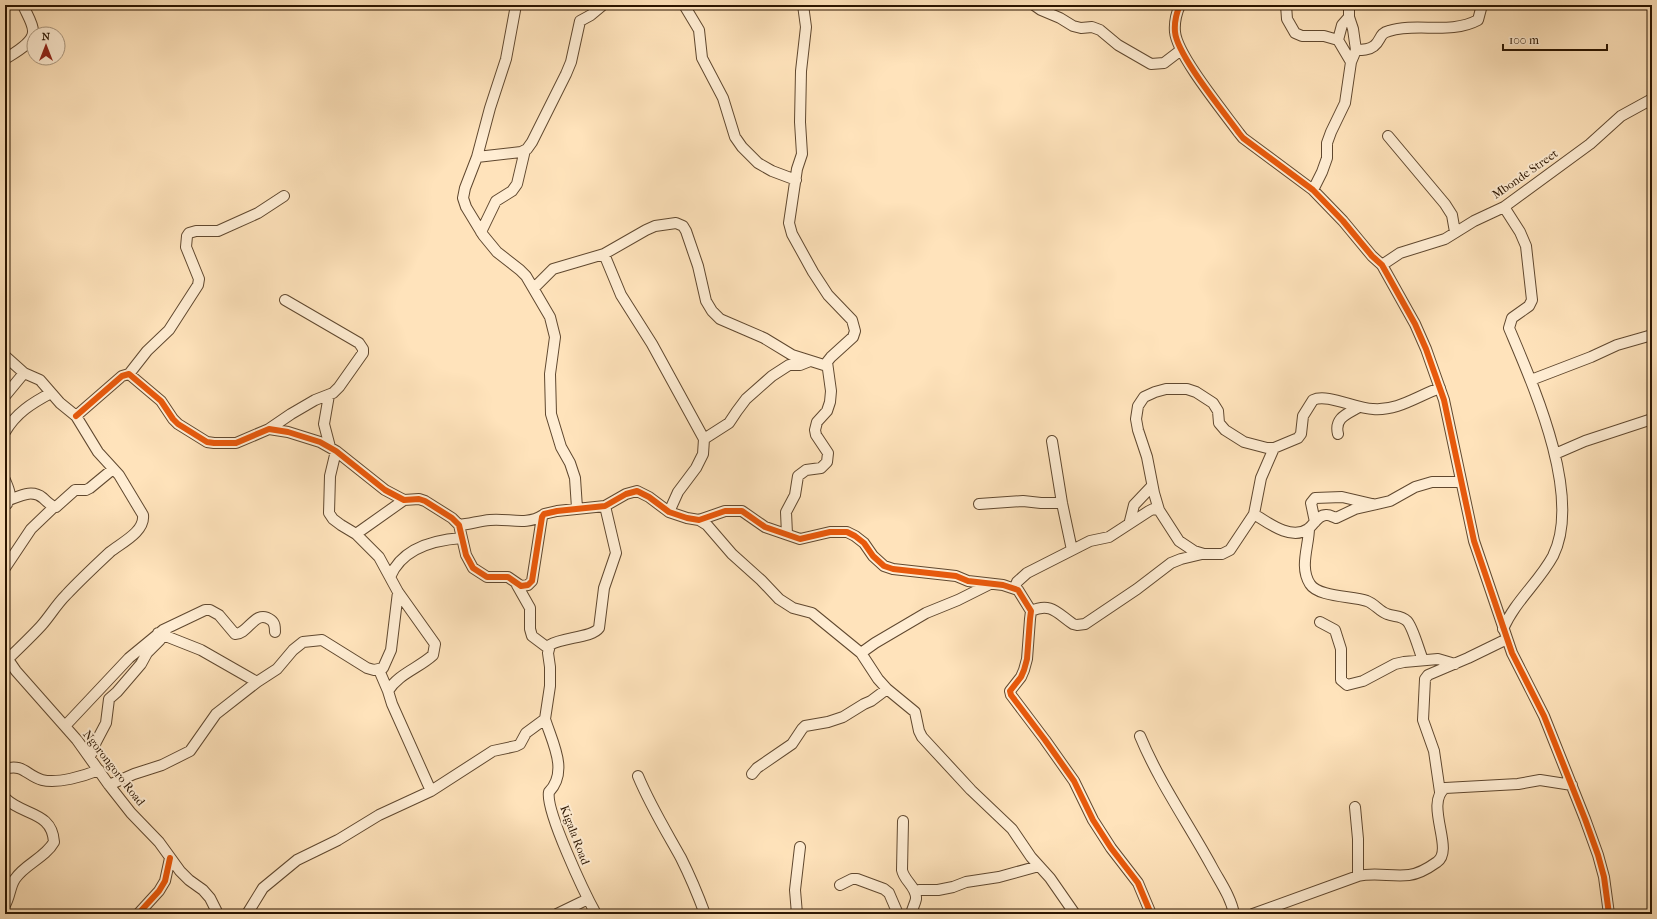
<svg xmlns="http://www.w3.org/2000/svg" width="1657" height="919" font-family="'IM FELL French Canon',serif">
	<rect width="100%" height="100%" fill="#ffe3bb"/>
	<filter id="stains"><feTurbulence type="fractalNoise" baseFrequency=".005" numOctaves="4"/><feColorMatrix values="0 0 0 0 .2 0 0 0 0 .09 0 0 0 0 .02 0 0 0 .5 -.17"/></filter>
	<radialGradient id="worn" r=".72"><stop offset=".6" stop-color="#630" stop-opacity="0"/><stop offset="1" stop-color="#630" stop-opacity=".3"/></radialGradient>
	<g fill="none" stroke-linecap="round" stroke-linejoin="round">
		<defs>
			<path id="minor" d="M516,5l-10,54 -16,49 -13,49 -12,31 -2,10 3,9 17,28 14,17 23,18 6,6 24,41 5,20 -5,37 1,40 10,33 9,16 5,15 2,30
				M684,5l15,25 3,28 21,40 12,39 7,10 16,16 14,8 24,9
				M1034,5l7,5 19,8 13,8 8,2 11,-1 8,3 18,15 33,19 13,-1 17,-13
				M1180,5c-4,9 -6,16 -5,27 2,23 48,79 64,101l4,5 70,52 30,31 29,35 10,9 33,59 11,25 18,51 30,141 38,112 32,63 41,103 13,36 6,22 5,37
				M1286,5l1,14 8,14 7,3h22l14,4 13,22
				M1338,40l4,-15 7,-8
				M1356,50c6,0 13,0 18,-4 7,-5 5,-13 15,-15 28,-9 61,4 89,-11l4,-15
				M5,59c9,-6 29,-16 28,-28 0,-8 -7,-18 -10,-26
				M1388,136l57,68 7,11 3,17
				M477,157l44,-5 6,-3 5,-7 34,-68 5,-12 9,-41 11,-6 12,-10
				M1313,190l9,-18 5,-14v-15l4,-11 14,-29 6,-41 5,-12 -3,-21 -4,-12v-12
				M481,232l15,-31 16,-10 5,-7 8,-34
				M604,254l17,41 31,49 52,95 -1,15 -7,14 -18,24 -9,20
				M1382,265l18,-12 45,-14 29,-18 30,-14 86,-63 31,-28 31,-17
				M534,288l19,-19 51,-15 42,-24 9,-4 21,-3 7,3 3,5 12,35 8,35 6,10 8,8 44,19 28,17 35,11
				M5,356l19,17 16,7 20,23 16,13 22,36 21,23 24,40c2,17 -22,28 -33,37 -15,14 -30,28 -44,43 -10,10 -16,21 -25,31 -11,12 -22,22 -33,33
				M129,374l18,-23 22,-21 29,-45 1,-6 -13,-32 1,-11 2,-3 7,-2h22l40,-18 26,-17
				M1531,380l60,-23 26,-12 35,-10
				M329,395l-5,29 6,23
				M5,396l19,-23
				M76,416l46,-40 7,-2 32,27 12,18 5,5 29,18 7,1h22l33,-14 19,3 32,10 16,9 49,39 19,10 15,-1 6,2 27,17 7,7 7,30 7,13 14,9h21l13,9 7,-1 4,-4 10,-64 2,-3 13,-3 48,-5 21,-12 11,-3 12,6 20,15 18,6 12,2 26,-9h17l23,16 35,12 30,-7h17l8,4 9,7 9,13 11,10 9,3 63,7 12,5 35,4 15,5 13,21 -1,8 -3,40 -3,11 -3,7 -11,14 1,4 34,45 29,41 19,39 18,28 27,35 13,31
				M269,429l22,-15 24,-14 18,-7 6,-6 24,-34v-4l-4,-6 -74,-43
				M5,432c11,-19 27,-29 46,-39
				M1338,434c-4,-16 9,-20 21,-27
				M704,439l25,-16 8,-12 9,-12 26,-23 17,-11h11l10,-4
				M1052,441l10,62 10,47
				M1274,448l-13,30 -7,36 -24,36 -8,4h-18l-10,-3 -15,-10 -20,-31 -5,-17 -7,-36 -9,-27 -2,-11 2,-13 6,-9 11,-5 11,-3h21l9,3 17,11 5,8 1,12 6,7 19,12 23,6h7l24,-10 3,-4 2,-18 10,-16c14,-7 43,9 60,9 25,2 44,-13 67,-21
				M336,451l-6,25 -1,37 4,6 8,6 15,9 23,23 19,35 37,52 -2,11c-14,13 -35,19 -45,36l4,13 39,87
				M1555,454l30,-13 67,-22
				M5,480c4,10 7,14 2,24
				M9,500c11,-4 23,-11 34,-2 4,4 8,8 13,9l19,-17h11l4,-2 23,-19
				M979,504l44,-3 18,2h21
				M1254,514c13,8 37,27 54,15 6,-4 10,-15 19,-14 3,0 6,2 9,3l19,-9 35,-8 25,-14 17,-5h28
				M699,520l8,5 25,29 29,26 18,19 14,9 19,5 49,40 17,26 9,10 28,23 4,19 3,6 49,53 41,39 19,28 19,21 25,36
				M1130,521l4,-16 18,-19
				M1315,522l-4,-19 4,-5 27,-1 30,7
				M459,525c11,-1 20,-4 31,-5 18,-2 37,6 53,-5
				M1309,528c0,18 -10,39 1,56 8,13 42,12 57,17 8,3 12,10 20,13 7,3 14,1 20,7 6,6 12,30 16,39
				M356,534l48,-34
				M787,534l-1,-22 9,-17 3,-19 8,-6 15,-2 6,-6 1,-9 -12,-18 -1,-5 2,-8 10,-11 3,-9 1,-11 -4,-29 4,-5 22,-20 2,-6 -3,-11 -24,-25 -15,-23 -21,-38 -3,-11 8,-54 5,-15 -2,-32 1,-51 5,-44 -3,-22
				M5,568l26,-39 23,-22
				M390,577c12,-29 43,-37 72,-39
				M517,585l13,23v21l2,7 16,12
				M1015,587l2,-5 10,-9 63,-32 19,-4 40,-26 4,-2 6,1
				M1031,611c20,-9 26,2 42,13l4,1 8,-1 52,-35 34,-26 10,-4 21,-5
				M1320,622l15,8 6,19v31l6,5 16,-4 32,-17 9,-2 34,-3 17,5
				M1503,629c12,-28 36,-47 50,-73 30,-60 -20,-171 -44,-228l3,-10 17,-12 3,-6 -6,-54 -6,-14 -16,-25
				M158,633l43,17 56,32
				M861,653l14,-10 51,-30 32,-13 32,-16
				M5,655l11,16 61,69 32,45 22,28 28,29 21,29 9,9 14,10 7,8 8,16
				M379,670l9,21
				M545,719c7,23 24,52 4,73 -4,18 36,102 47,122
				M65,726l64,-68 34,-28 42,-20h5l9,5 16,19c13,1 20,-26 36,-14 4,3 4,7 4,12
				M1140,736c19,46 48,87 72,131 8,15 19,30 22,47
				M90,757l6,-15 10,-19 3,-24 8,-7 24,-28 6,-11 13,-13
				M5,769c18,-6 22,7 37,11 16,4 42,-4 57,-10
				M752,774l5,-6 35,-24 10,-15 3,-3 23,-4 15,-5 21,-13 7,-3 16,-12
				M638,776c12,29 28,55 43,82 9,18 17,37 24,56
				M109,785l25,-11 28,-9 28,-14 26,-37 41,-32 20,-13 16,-19 10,-8 19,-2 45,28 7,2 9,-2 8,-18 7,-58
				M1440,792l-6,-41 -11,-31 2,-41 3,-4 40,-17 39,-19
				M5,798c18,18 47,13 49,44 -9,16 -29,22 -39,37 -5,7 -5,18 -10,26
				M1355,807l3,32v37
				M903,821l-1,49c2,11 15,17 14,29 -1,5 -4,10 -5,15
				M840,885l12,-6h5l27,10 5,4 9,21
				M915,892l4,-2h19l15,-3 13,-5 33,-5 40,-11
				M138,914l21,-23 6,-10 5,-23
				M247,914l16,-26 34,-28 41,-20 41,-25 52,-24 62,-40 23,-5 4,-2 6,-11 19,-14 5,-33v-19l-2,-14 2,-8c12,-8 42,-7 49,-17l5,-40 12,-35 -11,-47
				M557,914l31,-15
				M797,914l-2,-24 5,-43
				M1253,914l105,-38c17,-4 34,1 51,-1 9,-1 21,-8 28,-13 18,-12 -13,-58 8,-74l73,-4 22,-4 32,5"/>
		</defs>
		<!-- minor casing -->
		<use href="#minor" stroke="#60482f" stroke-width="12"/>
		<!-- minor -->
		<use href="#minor" stroke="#ffedd3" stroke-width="10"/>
		<defs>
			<path id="cycleway" d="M1180,5c-4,9 -6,16 -5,27 2,23 48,79 64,101l4,5 70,52 30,31 29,35 10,9 33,59 11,25 18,51 30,141 38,112 32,63 41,103 13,36 6,22 5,37
				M76,416l46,-40 7,-2 32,27 12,18 5,5 29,18 7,1h22l33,-14 19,3 32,10 16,9 49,39 19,10 15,-1 6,2 27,17 7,7 7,30 7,13 14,9h21l13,9 7,-1 4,-4 10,-64 2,-3 13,-3 48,-5 21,-12 11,-3 12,6 20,15 18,6 12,2 26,-9h17l23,16 35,12 30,-7h17l8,4 9,7 9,13 11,10 9,3 63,7 12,5 35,4 15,5 13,21 -1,8 -3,40 -3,11 -3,7 -11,14 1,4 34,45 29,41 19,39 18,28 27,35 13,31
				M138,914l21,-23 6,-10 5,-23"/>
		</defs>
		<!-- cycleway casing -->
		<use href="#cycleway" stroke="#ffedd3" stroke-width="8"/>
		<!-- cycleway -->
		<use href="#cycleway" stroke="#e8590c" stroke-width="6"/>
	</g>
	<g text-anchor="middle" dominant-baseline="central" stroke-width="4" stroke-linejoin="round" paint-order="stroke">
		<!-- street labels -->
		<g font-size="12" fill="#2b1500" stroke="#ffedd3">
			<text transform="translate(1525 174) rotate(-35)">Mbonde Street</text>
			<text transform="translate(114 768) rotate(52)">Ngorongoro Road</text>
			<text transform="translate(575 835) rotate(69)">Kigala Road</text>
		</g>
	</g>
	<!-- margin -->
	<rect width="1657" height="919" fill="none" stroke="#ffe3bb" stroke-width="20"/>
	<rect x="6" y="6" width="1645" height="907" fill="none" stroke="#2b1500" stroke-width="2"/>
	<rect x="10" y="10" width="1637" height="899" fill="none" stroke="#2b1500"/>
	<!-- north arrow -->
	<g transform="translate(46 46)"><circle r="19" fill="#ffedd3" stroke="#aa977f"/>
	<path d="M0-3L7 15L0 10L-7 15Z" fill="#8f2418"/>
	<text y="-6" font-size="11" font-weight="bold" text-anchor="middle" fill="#2b1500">N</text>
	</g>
	<!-- scale -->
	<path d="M1503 44v6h104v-6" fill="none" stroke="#2b1500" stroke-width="2"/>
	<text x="1509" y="44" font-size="12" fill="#2b1500" stroke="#ffedd3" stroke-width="3" paint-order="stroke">100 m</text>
	<rect width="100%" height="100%" filter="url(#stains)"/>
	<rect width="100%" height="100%" fill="url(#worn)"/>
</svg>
